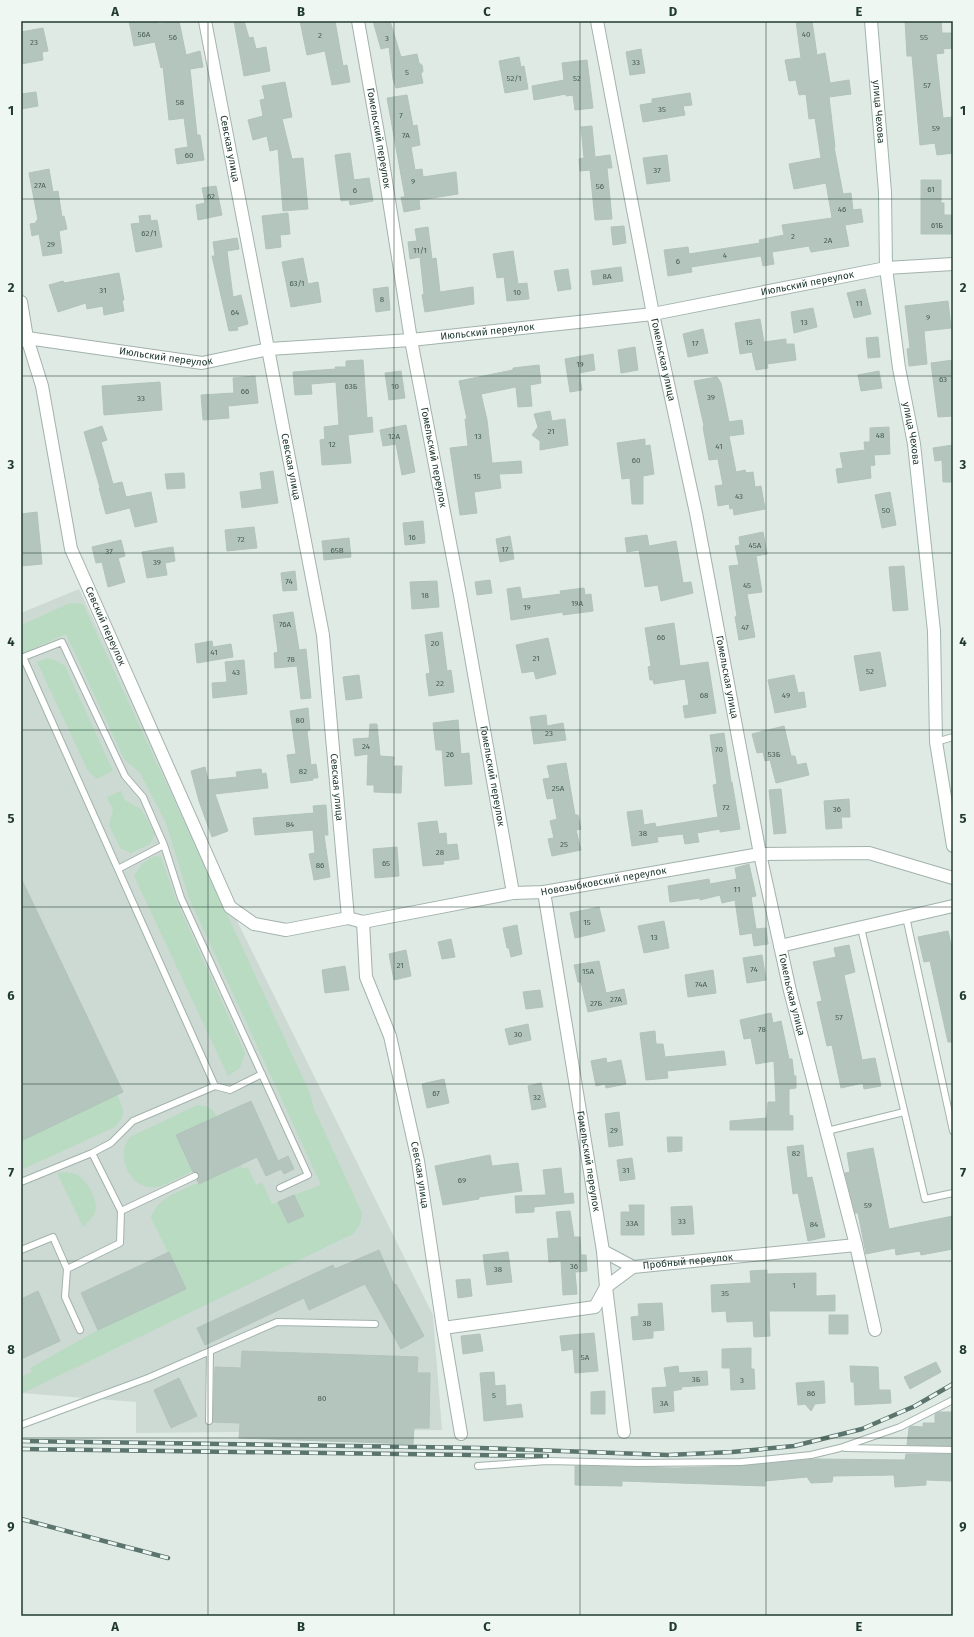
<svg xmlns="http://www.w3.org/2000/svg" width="974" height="1637" font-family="'Fira Sans',sans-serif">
	<rect width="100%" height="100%" fill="#dfeae5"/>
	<!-- built -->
	<path fill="#cddad4" d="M79,589l160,336 194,390 9,115 -306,3v-31l-115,-9v-780z"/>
	<!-- green -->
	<path fill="#b8dbc1" d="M70,603l13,1 227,489 4,16 48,104 -2,12 -7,9 -332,160v-17l11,-5 -2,-4 68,-38 88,-41 -35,-71c6,-20 26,-25 43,-34h5l42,-19 2,4 5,-2 8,18 6,-3 10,22 6,-2 10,21 16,-7 -10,-21 27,-10 -132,-287 -23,-75 -26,-50 -16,-14 -58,-125 -45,20v-29z
		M47,658l8,2 10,6 48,105 -16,8 -9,-8 -51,-109z
		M121,791l4,9 16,9 14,25 -5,10 -19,9 -11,-5 -11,-23 4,-15 -6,-13z
		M154,856l7,1 16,45 68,151 -5,15 -12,8 -94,-200 8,-12z
		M117,1095c7,15 10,19 -2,32l-94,43v-29z
		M197,1105c10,1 15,2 20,12l-24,54c-9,4 -28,15 -37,16 -25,4 -42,-32 -26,-50z
		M67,1172c4,1 9,1 12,4 9,6 20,25 16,36 -2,6 -8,11 -12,15l-26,-54z"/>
	<!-- building -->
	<path fill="#b4c5be" stroke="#b2c3bc" d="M129,21h29l1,3 20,-3 7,34 14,-4 3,16 -13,2 7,66h3l4,25 -27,4 -2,-15 13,-2 -4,-29 -15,2 -6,-53 -2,1 -6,-26 -21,4z
		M234,21h10l5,17 4,-1 3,12 10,-2 4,24 -26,5z
		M300,21h35l8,45 4,-1 3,17 -18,3 -7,-34 -18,4z
		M373,21h17l11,36 16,-3 2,9 3,2 1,6 -2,3 2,9 -27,5 -3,-9 -4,-32 -8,2z
		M796,21h16l5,34 8,-2 5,30 19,-3 2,14 -22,3 6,50h-1l9,47 8,-1 2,17 8,-1 2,13 -18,3 4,21 -38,6 -2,-6 -37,6 2,12 -11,2 -2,-10 -70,11 1,5 -24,4 -4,-26 24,-3 1,7 71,-11 -1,-3 25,-5 -2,-10 50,-7 -6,-35 -32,6 -5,-25 32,-6 -6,-40 -6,1 -3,-25 -7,1 -3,-15 -7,1 -4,-21 16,-2z
		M905,21h36l1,12h11v15l-10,1 1,4 -8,1 7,64 10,-1v36l-16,2 -2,-12 -15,2 -8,-89h-5z
		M43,28l5,23 -6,1 1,8 -22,4v-32z
		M641,49l4,24 -15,2 -4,-23z
		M519,57l2,10 3,-1 4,23 -23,4 -6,-32z
		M587,60l6,48 -18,2 -2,-15 -7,1v-2l-32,6 -2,-14 32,-6 -2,-17z
		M285,82l7,35 -10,2 10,40 11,-1 5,51 -25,2 -5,-62 -8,2 -3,-15 -14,4 -5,-20 15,-4 -3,-16 5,-1 -3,-13z
		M36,92l2,14 -17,3v-15z
		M690,93l2,12 -9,1 2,9 -42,7 -3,-17 12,-2v-4z
		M407,95l6,31 4,-1 3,20 -9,2 4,23 7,-1 1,8 33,-5 2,22 -39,6 1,9 -16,3 -3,-15h4l-18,-99z
		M592,126l3,31 15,-2 2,13h-5l5,51 -17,1 -5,-50 -10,1 -1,-12 5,-1 -3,-31z
		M350,153l4,27 15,-2 4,23 -23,4 -1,-5 -8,1 -6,-46z
		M667,155l3,26 -23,3 -4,-26z
		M49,169l4,23 5,-1 4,26 2,-1 3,13 -8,2 3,22 -19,3 -4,-22 -7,2 -2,-12 6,-1v-2l2,-1 -9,-47z
		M921,180h20v23h3v12h9v19h-32z
		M216,186l6,29 -24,5 -2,-15 9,-2 -3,-15z
		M288,213l2,21 -10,1 1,12 -15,2 -4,-33z
		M150,215l1,6 6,-1 5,27 -26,5 -5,-28 9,-1 -1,-7z
		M624,226l2,17 -13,2 -2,-18z
		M428,227l4,32 4,-1 4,34 33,-5 1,17 -49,8 -3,-17 2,-1 -4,-37 -10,2 -2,-17 9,-1 -2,-12z
		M237,238l2,11 -12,2 6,46 8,-2 7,29 -11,3 1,3 -9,1 -17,-75h3l-2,-14z
		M513,251l5,33 9,-1 2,16 -22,2 -3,-24 -7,1 -4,-24z
		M303,258l5,26 10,-2 3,20 -30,5 -9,-45z
		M621,267l2,14 -30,4 -2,-14z
		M568,269l3,20 -13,2 -4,-20z
		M119,273l5,27h-2l2,11 -20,4 -1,-9 -16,3 -1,-6 -28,9 -9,-27 14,-4 1,2z
		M388,287l2,23 -14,2 -3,-23z
		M865,289l6,25 -17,4 -7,-25z
		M948,301l3,27 -27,3 3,33 -18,2 -2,-17 3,-1 -5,-42z
		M813,308l4,19 -23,6 -3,-21z
		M760,319l4,23 22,-3v5h8l2,16 -29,4 1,4 -12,2 -4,-18 -12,2 -5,-31z
		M703,329l5,24 -20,4 -5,-23z
		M878,337l2,20 -12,1 -2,-20z
		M635,347l3,23 -17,3 -3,-23z
		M593,354l2,16 -16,3 3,17 -12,2 -5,-33z
		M363,360l4,58 5,-1 1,15 -25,3 3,28 -29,2 -2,-25 5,-1 -1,-12 15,-2 -3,-43 -25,2 1,10 -17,1 -2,-23 43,-3 -1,-2h11v-6z
		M953,360v56l-15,1 -7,-54z
		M539,365l2,18 -11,2 2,21 -14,1 -2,-20 -35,7 6,26 5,43 29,-2 1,12 -23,1 2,14 -27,4 3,21 -17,2 -10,-67 18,-2 -3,-27h2l-8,-38 54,-11v-2z
		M401,371l4,27 -16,2 -4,-27z
		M879,371l3,17 -21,3 -3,-16z
		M255,376l3,27 -30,3 1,12 -26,2 -2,-25 33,-2 -1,-15z
		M717,377l4,6 8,39 13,-2 2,14 -15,2 7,36 9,-2 1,3 7,-1 2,15 6,-1 4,23 -31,6 -1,-7 -3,1 -1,-5 -11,2 -3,-20 8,-1 -5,-26 -9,1 -6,-33 1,-1 -10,-45z
		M160,382l2,28 -58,5 -2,-29z
		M550,411l2,10 13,-2 3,26 -28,5v-9l-8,-6 6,-8 -4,-13z
		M406,425l9,47 -13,3 -6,-31 -13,2 -3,-16z
		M102,426l5,14 -6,2 12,42 9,-2 4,15 25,-5 6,30 -22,5 -5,-19 -24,6 -7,-26h1l-16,-56z
		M889,427l1,27 -16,1 1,10 -5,1 1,12 -33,5 -2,-14 7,-1 -3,-15 25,-3 -1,-8h6v-14z
		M645,439v7l5,-1 4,29 -11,2v28h-11l-2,-26 -8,1 -5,-36z
		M953,445v37h-10l-1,-22 -7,1 -2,-13z
		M273,471l5,32 -36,5 -2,-16 22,-3 -2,-16z
		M184,473l1,15 -18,1 -2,-15z
		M890,492l6,33 -14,3 -7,-33z
		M37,512l5,52 -21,2v-52z
		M423,521l2,22 -20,2 -2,-22z
		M254,527l3,21 -30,3 -2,-21z
		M763,532l4,22 -11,2 6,36 -15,2 8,43 -16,3 -4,-23 2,-1 -8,-50 10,-1 -4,-19 5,-1 -1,-8z
		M647,535l2,11 27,-5 7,42 8,-1 2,11 -32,8 -3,-16 -13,2 -6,-37 -12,2 -2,-14z
		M510,536l4,23 -14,3 -4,-23z
		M349,538l2,19 -27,3 -2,-19z
		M121,540l4,16 -7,2 7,24 -17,5 -6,-25 -6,1 -4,-16z
		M173,547l2,14 -10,2 2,12 -20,3 -5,-26z
		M904,566l4,44 -15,1 -4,-44z
		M295,571l2,19 -14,1 -2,-18z
		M490,580l2,13 -15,2 -2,-13z
		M437,581l2,26 -27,2 -2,-27z
		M520,587l2,12 39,-5 -1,-3 24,-3 1,7 6,-1 2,17 -30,4v-3l-52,8 -4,-31z
		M293,612l6,38 7,-1 5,49 -10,1 -4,-33 -22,2 -1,-15 4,-1 -5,-37z
		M674,623l6,43 28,-4 8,51 -31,5 -2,-12 6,-1 -4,-26 -31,5 -1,-4h-3l-2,-13 3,-1 -6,-38z
		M442,632l5,39 4,-1 3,22 -25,4 -3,-22 4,-1 -5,-38z
		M548,638l8,36 -20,5 -2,-8 -12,2 -6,-28z
		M212,641l1,6 18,-3 2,13 -36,6 -2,-19z
		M880,652l6,34 -26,5 -6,-35z
		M244,660l3,34 -34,4 -1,-15 15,-1 -2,-20z
		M359,675l3,23 -16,2 -3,-23z
		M794,675l4,18 6,-1 2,15 -31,6 -7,-33z
		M308,708l2,22 -3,1 4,34 5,-1 2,14h-5v2l-22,3 -4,-28 9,-1 -6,-43z
		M546,715l1,11 16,-3 3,17 -32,4 -4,-27z
		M458,720l3,34 8,-1 3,31 -27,2 -3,-36h-6l-3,-27z
		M370,724h7l3,32 14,1 -1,9h9l-1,27 -27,-1v-7h-7l1,-31 -13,2 -2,-17 16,-1z
		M784,726l7,30h4l2,9 9,-2 3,12 -33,8 -6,-23 -5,1 -2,-9 -6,1 -5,-19z
		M724,733l7,49h1l8,47 -20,3v-3l-23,4 2,9 -14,2 -2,-10 -26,3 1,5 -26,4 -5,-34 15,-2 2,15 11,-2 1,4 62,-10 -5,-32 4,-1 -7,-49z
		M566,763l9,52h3l3,14 -5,1 5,20 -29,6 -4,-17 6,-1 -4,-17 7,-2 -4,-21 -6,1 -4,-20 7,-1 -3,-12z
		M205,767l3,13 29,-3 -1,-5 25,-3 1,5 4,-1 2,15 -53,6 13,37 -16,6 -13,-36 -8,-30z
		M781,789l5,44 -12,1 -5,-44z
		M849,799l1,18h-9l1,11 -16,1 -2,-28z
		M326,805l2,30h-4l6,42 -16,3 -5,-26 6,-1 -2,-23 -58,5 -2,-17 61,-5 -1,-7z
		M437,821l2,13 7,-1 1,12 10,-1 2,15 -16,2 1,3 -21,2 -5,-43z
		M397,847l2,29 -24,2 -2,-29z
		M749,864l7,32 -5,1 5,32 10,-1 2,16 -14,2 -2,-13 -12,2 -5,-35 -13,3 -2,-8 -20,5v-2l-30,4 -2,-16 41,-7 1,5 27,-5 -2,-11z
		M21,878l102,214 -102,49z
		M599,907l6,24 -30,7 -5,-25z
		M664,921l5,27 -25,5 -6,-27z
		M517,925l5,29 -11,3 -2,-9h-2l-4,-20z
		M948,931l5,22v89h-5l-18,-81 -6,1 -6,-25z
		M451,939l4,18 -13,2 -4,-17z
		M849,945l6,27 -11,3 18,85 13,-2 6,28 -17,3 -1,-6 -22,5 -9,-43 -5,1 -10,-44 5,-1 -9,-39 23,-5 -2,-9z
		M406,950l5,26 -17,4 -5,-26z
		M762,955l4,25 -19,3 -4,-25z
		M599,961l7,32 18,-4 3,15 -39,8 -7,-30h-3l-4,-17z
		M345,966l4,24 -24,3 -3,-23z
		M713,970l3,23 -28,4 -3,-22z
		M540,990l3,17 -17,2 -3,-17z
		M771,1013l2,10 8,-2 8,38h3l2,17h2v12l-7,1v26l4,1v14h-63v-9l37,-3 1,-16h8l-2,-41 -18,3 -5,-26 -7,1 -4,-19z
		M528,1024l3,16 -22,5 -4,-16z
		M655,1031l1,13h7l2,13 59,-6 2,14 -59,6 1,7 -22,2 -6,-47z
		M606,1058l1,5 14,-3 5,24 -20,4 -1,-4 -9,2 -5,-25z
		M444,1079l5,24 -22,5 -5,-24z
		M541,1083l5,24 -14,3 -4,-24z
		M251,1101l27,60 10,-5 6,13 -10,5 -3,-5 -15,7 -9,-19 -58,27 -2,-4 2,-6 -2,-2h-4l-17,-37z
		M619,1112l4,33 -14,2 -4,-33z
		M667,1137h15v14l-14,1z
		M803,1145l4,33 5,-1 13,60 -17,4 -10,-48 -5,1 -6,-47z
		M873,1148l16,81 64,-13v33l-32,6 -1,-4 -24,4 -1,-7 -29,6 -8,-41h-3l-10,-40 5,-1 -3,-19z
		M490,1155l2,11 26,-3 4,28 -43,6v2l-36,6 -8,-39z
		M632,1158l3,21 -15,2 -3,-21z
		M561,1168l3,26 9,-1 1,10 -40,4v5l-18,1 -1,-17 31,-1 -3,-25z
		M294,1195l10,21 -16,7 -10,-21z
		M629,1205h15v30h-23v-23h9z
		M692,1206l2,28 -22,1 -1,-28z
		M570,1211l4,26h6l1,18h5l1,16 -12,1 2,22 -14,1 -2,-34 -12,1 -2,-23 12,-1 -3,-26z
		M379,1250l15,35 2,-1 28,52 -23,13 -36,-65 -56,26 -5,-12 -99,47 -8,-17 136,-63 2,4z
		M169,1252l17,37 -88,41 -17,-37z
		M508,1252l4,30 -25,3 -4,-30z
		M767,1270v4l49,-1v23l19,-1v16h-66l1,25 -16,1 -1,-16 -26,1 -1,-11 -14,1 -1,-27 40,-2 -1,-12z
		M470,1279l2,17 -14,2 -2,-18z
		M38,1291l22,50 -39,18v-60z
		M662,1303l2,27 -11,1v7l-20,2 -2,-23 8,-1 -1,-12z
		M829,1315h19v19h-19z
		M594,1333l4,38 -23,2 -2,-24 -11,2 -2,-15z
		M480,1334l3,17 -20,3 -2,-18z
		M751,1348v21h3l1,20 -24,1 -1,-22h-8v-19z
		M242,1351l176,6 -1,16h13l-1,55h-15l-1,16 -174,-6 1,-15 -27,-1 2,-55 26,1z
		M936,1362l5,10 -31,17 -6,-12z
		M678,1366l1,7 28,-2 1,14 -27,2 1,2 -9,2 1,20 -20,2 -2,-25 15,-1 -3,-19z
		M850,1366l28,1 1,23h11l1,13 -36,2 -1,-23h-3z
		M494,1372l1,14 10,-1 1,21 15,-2 2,13 -39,4 -4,-48z
		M179,1378l18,38 -26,12 -17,-38z
		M824,1381l1,22 -10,1 -4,7 -6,-7 -7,1 -2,-22z
		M605,1391v23h-14v-22z
		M940,1412h13v34l-46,-1 2,-17 2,-2 12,1v-4h12v-9z
		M906,1454h47v27l-27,-1v5l-31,2 -1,-12 -61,1 -1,6 -21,1 -4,-6 -42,4v5l-143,-5v5l-47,-1v-19l101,2 65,-2 75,-7 89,1z"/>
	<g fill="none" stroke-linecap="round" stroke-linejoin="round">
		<defs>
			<path id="lane" d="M23,657l192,429
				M21,658l41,-16 63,134 18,21 21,48 17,53 127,277 -28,13
				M936,742l17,-5
				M118,869l46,-24
				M906,917l47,214
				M861,928l64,271 28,-6
				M827,1131l77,-19
				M21,1182l71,-29 19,-10 22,-22 82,-35 15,4 32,-16
				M121,1211l74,-35
				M21,1250l32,-13 14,32 53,-26 1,-32 -29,-58
				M67,1269l-2,28 15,33
				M209,1421l1,-70
				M21,1425l127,-47 129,-56 98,2
				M845,1448l108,2
				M478,1466l69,-5 92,2 102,-1 70,-7 29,-7 60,-21 53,-27"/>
			<g id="street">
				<path id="s1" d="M205,21l118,614 25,283"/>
				<path id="s2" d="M358,21l24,135 29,184 49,255 53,298"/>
				<path id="s3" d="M597,21l56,293 43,199 64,341 30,137 66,254 19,85"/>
				<path id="s4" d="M21,302l6,36 15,48 29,163 159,358 24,17 32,6 62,-12 15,4 150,-29 31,-1 216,-38 109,-1 84,25"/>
				<path id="s5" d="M21,341l6,-3 175,25 67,-14 142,-9 242,-26 233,-46 67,-4"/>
				<path id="s6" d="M544,892l59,359 3,36 18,145"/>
				<path id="s7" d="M363,922l3,55 24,59 28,125 25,167 18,106"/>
				<path d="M780,946l173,-40"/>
				<path d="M603,1251l30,16"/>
				<path id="s8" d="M443,1328l152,-21 11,-20 27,-20 223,-22"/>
			</g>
			<g id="secondary">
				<path id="s9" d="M871,21l14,171 1,76 13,100 15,76 20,187 2,111 17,104"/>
			</g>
		</defs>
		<!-- lane casing -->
		<use href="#lane" stroke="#a2b2ac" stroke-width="8"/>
		<!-- street casing -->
		<use href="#street" stroke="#a2b2ac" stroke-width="14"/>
		<!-- secondary casing -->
		<use href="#secondary" stroke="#9eb6ad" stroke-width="14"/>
		<!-- lane -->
		<use href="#lane" stroke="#fff" stroke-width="6"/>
		<!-- street -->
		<use href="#street" stroke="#fff" stroke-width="12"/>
		<!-- secondary -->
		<use href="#secondary" stroke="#fff" stroke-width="12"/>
		<defs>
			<path id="rail" d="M21,1441l459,7 188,7 64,-3 62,-6 68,-17 53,-23 38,-22
				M21,1449l526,7
				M21,1519l147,39"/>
		</defs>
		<!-- rail casing -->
		<use href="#rail" stroke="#5b756e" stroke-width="4.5"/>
		<!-- rail -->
		<use href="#rail" stroke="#eff7f3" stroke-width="3" stroke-dasharray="9" stroke-linecap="butt"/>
	</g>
	<!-- grid -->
	<path fill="none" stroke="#203a32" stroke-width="1" stroke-opacity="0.55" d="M208,21v1595M394,21v1595M580,21v1595M766,21v1595M21,199h932M21,376h932M21,553h932M21,730h932M21,907h932M21,1084h932M21,1261h932M21,1438h932"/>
	<g text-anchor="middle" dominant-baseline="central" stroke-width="4" stroke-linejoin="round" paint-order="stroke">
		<!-- number labels -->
		<g font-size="8" fill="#455d55">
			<text x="144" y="34">56А</text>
			<text x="806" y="34">40</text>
			<text x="320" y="35">2</text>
			<text x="173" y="37">56</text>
			<text x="924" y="37">55</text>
			<text x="387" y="38">3</text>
			<text x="34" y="42">23</text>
			<text x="636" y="62">33</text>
			<text x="407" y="72">5</text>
			<text x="514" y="78">52/1</text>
			<text x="577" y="78">52</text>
			<text x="927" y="85">57</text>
			<text x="180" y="102">58</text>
			<text x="662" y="109">35</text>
			<text x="401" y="115">7</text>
			<text x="936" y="128">59</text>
			<text x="406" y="135">7А</text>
			<text x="189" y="155">60</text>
			<text x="657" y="170">37</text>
			<text x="413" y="181">9</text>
			<text x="40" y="185">27А</text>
			<text x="600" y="186">56</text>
			<text x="931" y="189">61</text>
			<text x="355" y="190">6</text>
			<text x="211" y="196">62</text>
			<text x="842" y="209">46</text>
			<text x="937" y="225">61Б</text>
			<text x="149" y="233">62/1</text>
			<text x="793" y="236">2</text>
			<text x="828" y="240">2А</text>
			<text x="51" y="244">29</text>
			<text x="420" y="250">11/1</text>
			<text x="725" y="255">4</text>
			<text x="678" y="261">6</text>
			<text x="607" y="276">8А</text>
			<text x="297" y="283">63/1</text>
			<text x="103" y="290">31</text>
			<text x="517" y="292">10</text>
			<text x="382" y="299">8</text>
			<text x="859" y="303">11</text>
			<text x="235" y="312">64</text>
			<text x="928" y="317">9</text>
			<text x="804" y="322">13</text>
			<text x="749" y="342">15</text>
			<text x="695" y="343">17</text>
			<text x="580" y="364">19</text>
			<text x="943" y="379">63</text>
			<text x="351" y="386">63Б</text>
			<text x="395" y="386">10</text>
			<text x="245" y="391">66</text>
			<text x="711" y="397">39</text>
			<text x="141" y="398">33</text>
			<text x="551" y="431">21</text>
			<text x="880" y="435">48</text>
			<text x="394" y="436">12А</text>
			<text x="478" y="436">13</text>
			<text x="332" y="444">12</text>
			<text x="719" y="446">41</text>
			<text x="636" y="460">60</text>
			<text x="477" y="476">15</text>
			<text x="739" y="496">43</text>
			<text x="886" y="510">50</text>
			<text x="412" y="537">16</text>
			<text x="241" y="539">72</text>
			<text x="755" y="545">45А</text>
			<text x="505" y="549">17</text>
			<text x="337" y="550">65В</text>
			<text x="109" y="551">37</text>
			<text x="157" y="562">39</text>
			<text x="289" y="581">74</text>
			<text x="747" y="585">45</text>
			<text x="425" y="595">18</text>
			<text x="577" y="603">19А</text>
			<text x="527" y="607">19</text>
			<text x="285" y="624">76А</text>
			<text x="745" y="627">47</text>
			<text x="661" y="637">66</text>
			<text x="435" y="643">20</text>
			<text x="214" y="652">41</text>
			<text x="536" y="658">21</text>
			<text x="291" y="659">78</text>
			<text x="870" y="671">52</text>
			<text x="236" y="672">43</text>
			<text x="440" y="683">22</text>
			<text x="704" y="695">68</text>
			<text x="786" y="695">49</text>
			<text x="300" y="720">80</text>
			<text x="549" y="733">23</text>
			<text x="366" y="746">24</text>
			<text x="719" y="749">70</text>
			<text x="450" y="754">26</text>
			<text x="774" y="754">53Б</text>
			<text x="303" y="771">82</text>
			<text x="558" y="788">25А</text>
			<text x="726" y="807">72</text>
			<text x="837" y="809">36</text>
			<text x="290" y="824">84</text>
			<text x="643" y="833">38</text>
			<text x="564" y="844">25</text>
			<text x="440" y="852">28</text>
			<text x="386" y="863">65</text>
			<text x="320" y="865">86</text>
			<text x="737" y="889">11</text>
			<text x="587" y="922">15</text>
			<text x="654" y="937">13</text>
			<text x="400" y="965">21</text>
			<text x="754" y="969">74</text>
			<text x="588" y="971">15А</text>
			<text x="701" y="984">74А</text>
			<text x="616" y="999">27А</text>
			<text x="596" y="1003">27Б</text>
			<text x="839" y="1017">57</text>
			<text x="762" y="1029">78</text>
			<text x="518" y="1034">30</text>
			<text x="436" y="1093">67</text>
			<text x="537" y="1097">32</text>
			<text x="614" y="1130">29</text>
			<text x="796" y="1153">82</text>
			<text x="626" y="1170">31</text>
			<text x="462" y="1180">69</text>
			<text x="868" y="1205">59</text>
			<text x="682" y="1221">33</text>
			<text x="632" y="1223">33А</text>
			<text x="814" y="1224">84</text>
			<text x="574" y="1266">36</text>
			<text x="498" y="1269">38</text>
			<text x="794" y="1285">1</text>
			<text x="725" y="1293">35</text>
			<text x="647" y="1323">3В</text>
			<text x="585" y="1357">5А</text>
			<text x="696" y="1379">3Б</text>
			<text x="742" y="1380">3</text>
			<text x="811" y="1393">86</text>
			<text x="494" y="1395">5</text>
			<text x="322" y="1398">80</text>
			<text x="664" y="1403">3А</text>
		</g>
		<!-- street labels -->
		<g font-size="10" fill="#203a32" stroke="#eff7f3">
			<text stroke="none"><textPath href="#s9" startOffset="91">улица Чехова</textPath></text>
			<text stroke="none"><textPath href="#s2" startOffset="119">Гомельский переулок</textPath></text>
			<text stroke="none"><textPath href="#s1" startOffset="130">Севская улица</textPath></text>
			<text stroke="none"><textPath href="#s5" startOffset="795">Июльский переулок</textPath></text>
			<text stroke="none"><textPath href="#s5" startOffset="471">Июльский переулок</textPath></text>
			<text stroke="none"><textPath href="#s5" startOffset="147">Июльский переулок</textPath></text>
			<text stroke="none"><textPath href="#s3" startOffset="345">Гомельская улица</textPath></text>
			<text stroke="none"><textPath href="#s9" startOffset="415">улица Чехова</textPath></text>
			<text stroke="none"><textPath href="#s2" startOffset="443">Гомельский переулок</textPath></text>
			<text stroke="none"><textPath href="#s1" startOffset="454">Севская улица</textPath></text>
			<text stroke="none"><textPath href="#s4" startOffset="337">Севский переулок</textPath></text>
			<text stroke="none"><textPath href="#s3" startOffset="669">Гомельская улица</textPath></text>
			<text stroke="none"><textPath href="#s2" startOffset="767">Гомельский переулок</textPath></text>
			<text stroke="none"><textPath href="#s1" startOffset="778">Севская улица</textPath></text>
			<text stroke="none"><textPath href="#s4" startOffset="1029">Новозыбковский переулок</textPath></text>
			<text stroke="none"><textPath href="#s3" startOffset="993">Гомельская улица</textPath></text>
			<text stroke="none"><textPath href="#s6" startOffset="273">Гомельский переулок</textPath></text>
			<text stroke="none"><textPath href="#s7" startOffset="261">Севская улица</textPath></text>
			<text stroke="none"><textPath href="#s8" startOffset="265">Пробный переулок</textPath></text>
		</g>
	</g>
	<!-- border -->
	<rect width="974" height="1637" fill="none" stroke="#eff7f3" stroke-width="44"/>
	<rect x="22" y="22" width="930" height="1593" fill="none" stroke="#203a32" stroke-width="1.5"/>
	<g font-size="13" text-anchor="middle" font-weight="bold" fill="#203a32">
		<text x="115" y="16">A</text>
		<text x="301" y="16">B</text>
		<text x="487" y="16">C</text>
		<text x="673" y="16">D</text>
		<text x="859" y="16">E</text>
		<text x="11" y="115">1</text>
		<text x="963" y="115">1</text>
		<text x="11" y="292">2</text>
		<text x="963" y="292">2</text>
		<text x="11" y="469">3</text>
		<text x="963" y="469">3</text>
		<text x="11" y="646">4</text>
		<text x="963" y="646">4</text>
		<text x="11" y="823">5</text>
		<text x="963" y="823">5</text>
		<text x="11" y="1000">6</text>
		<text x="963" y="1000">6</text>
		<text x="11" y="1177">7</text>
		<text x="963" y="1177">7</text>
		<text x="11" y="1354">8</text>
		<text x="963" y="1354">8</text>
		<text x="11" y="1531">9</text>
		<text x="963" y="1531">9</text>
		<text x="115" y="1631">A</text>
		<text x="301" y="1631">B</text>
		<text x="487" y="1631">C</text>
		<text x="673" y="1631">D</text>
		<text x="859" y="1631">E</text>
	</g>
</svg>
